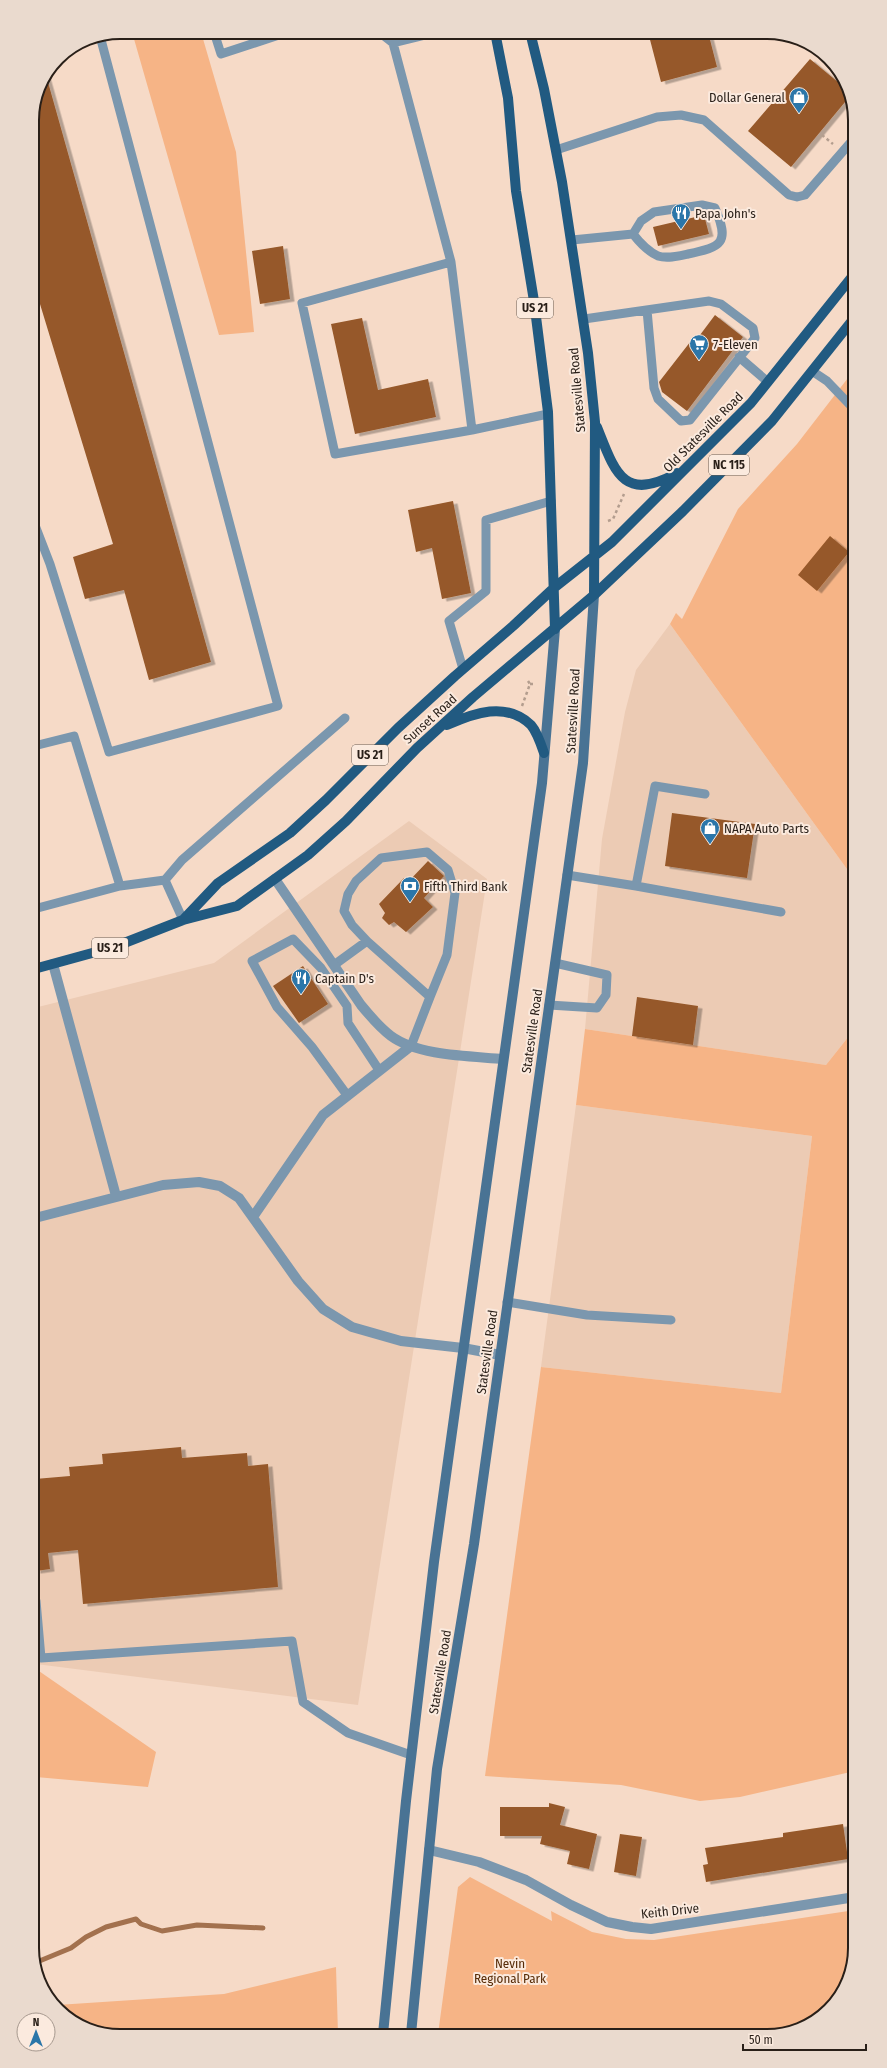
<svg xmlns="http://www.w3.org/2000/svg" width="887" height="2068" font-family="'Fira Sans Condensed',sans-serif">
	<defs>
		<filter id="shadow"><feDropShadow dx="4.5" dy="2.5" stdDeviation="0" flood-color="#0004"/></filter>
	</defs>
	<rect width="100%" height="100%" fill="#f6dac7"/>
	<!-- built -->
	<path fill="#eccbb4" d="M670,624l182,252 1,155 -27,34 -241,-36 17,-190 23,-127 11,-42z
		M409,821l78,58 -129,826 -322,-41 -2,-656 180,-45z
		M576,1105l236,31 -31,257 -240,-26z"/>
	<!-- green -->
	<path fill="#f6b486" d="M132,32h69l35,120 18,180 -35,3z
		M851,374l1,502 -182,-252 6,-11 6,6 56,-110 59,-65z
		M585,1029l241,36 27,-34 2,740 -115,26 -40,4 -79,-16 -136,-9 56,-409 240,26 31,-257 -236,-31z
		M36,1669l120,83 -8,35 -112,-10z
		M470,1877l82,44 -1,-10 41,21 34,7 28,1 201,-30v38l-18,53 -42,30 -357,3 20,-147z
		M336,1967l2,67 -224,2 -48,-18 -9,-13 167,-11z"/>
	<g fill="none" stroke-linecap="round" stroke-linejoin="round">
		<!-- stream -->
		<path stroke="#a3714e" stroke-width="5" d="M37,1962l34,-14 15,-11 20,-10 30,-8 5,5 21,7 35,-6 66,3"/>
	</g>
	<!-- building -->
	<path fill="#965829" filter="url(#shadow)" d="M648,32h60l9,35 -56,15z
		M810,59l40,33v4l-59,71 -43,-36z
		M46,75l165,587 -62,18 -25,-90 -39,9 -12,-42 40,-13 -80,-263 -1,-167 7,-28z
		M704,215l5,19 -51,12 -5,-19z
		M283,246l7,53 -30,5 -8,-53z
		M715,315l28,22 -56,74 -25,-19 -3,-10 35,-45 3,2z
		M362,318l16,72 50,-11 8,38 -81,17 -24,-110z
		M453,501l18,92 -29,6 -10,-51 -16,4 -8,-42z
		M830,536l19,16 -32,39 -19,-16z
		M672,813l83,11 -8,54 -82,-12z
		M428,861l16,15 -20,22 9,9 -27,25 -12,-10 -5,3 -7,-7 3,-5 -6,-9 25,-26 4,4z
		M303,966l25,38 -29,19 -26,-37z
		M637,997l61,9 -5,39 -61,-9z
		M181,1447l1,11 65,-5 1,13 20,-2 10,123 -195,17 -5,-54 -30,3 2,16 -14,2 -1,-92 35,-3 -1,-9 34,-3 -1,-10z
		M549,1803l16,4 -5,18 37,9 -8,35 -22,-5 3,-13 -30,-7 2,-8h-42v-29h49z
		M843,1824l5,35 -142,23 -3,-17 5,-1 -3,-16 78,-11v-4z
		M620,1834l22,3 -6,39 -22,-4z"/>
	<g fill="none" stroke-linecap="round" stroke-linejoin="round">
		<!-- path -->
		<path stroke="#b39d8e" stroke-width="2.5" stroke-dasharray="3 3" stroke-linecap="butt" d="M822,135l11,9
			M608,521l5,-2 11,-25
			M530,684h5
			M522,706l8,-22 -2,-3"/>
		<!-- service -->
		<path stroke="#7b97ae" stroke-width="9" d="M214,32l7,22 67,-22
			M379,32l14,11 58,219 21,168
			M393,43l45,-11
			M556,150l101,-33 24,-2 23,5 85,75 8,2 8,-2 46,-53
			M702,205l13,3c15,35 7,39 -27,46 -9,2 -21,5 -30,2 -11,-5 -18,-13 -25,-22l8,-13 13,-9z
			M572,240l61,-6
			M451,262l-149,41 33,151 137,-24 76,-16
			M584,319l125,-18 12,3 32,24 2,10 -65,82 -9,1 -23,-22 -4,-11 -7,-78
			M739,357l29,25
			M812,371l15,10 24,25
			M33,520l17,44 59,188 169,-46 -178,-670
			M463,669l-14,-48 37,-30v-71l65,-19
			M34,746l40,-10 46,150 -86,23
			M567,875l69,11 19,-100 50,8
			M165,880l17,-20 163,-142
			M120,886l45,-6 18,40
			M636,886l145,26
			M367,941l63,56 -19,49
			M334,965l33,-24 -15,-16 -8,-14 4,-17 8,-13 25,-23 46,-6 21,18 7,23 -8,62 -17,42
			M549,1005l48,3 9,-13 1,-20 -52,-12
			M347,1095l-35,-48 -35,-40 -25,-46 41,-22 28,29 26,38 1,17 31,47
			M507,1302l80,13 84,5
			M36,1601l5,57 251,-17 11,61 45,31 63,22"/>
		<!-- minor -->
		<path stroke="#7b97ae" stroke-width="10" d="M275,879l86,126c9,11 18,22 30,31 27,20 79,20 112,23
			M53,964l63,232
			M253,1217l70,-102 88,-69
			M35,1218l128,-33 36,-3 21,4 19,12 59,83 25,28 29,18 49,14 62,7 37,7
			M429,1850l50,12 47,18 45,25 36,17 25,5 19,2 204,-32"/>
		<!-- secondary -->
		<path stroke="#497394" stroke-width="10" d="M383,2034l23,-233 28,-239 108,-779 13,-154
			M411,2034l26,-265 37,-225 109,-781 11,-168"/>
		<!-- primary -->
		<path stroke="#215a81" stroke-width="10" d="M495,32l13,66 8,93 18,110 14,111 7,217
			M530,32l14,57 18,93 26,171 7,69 -1,173
			M597,427c18,45 26,76 80,46
			M447,725c27,-12 59,-24 84,0 6,7 10,19 13,28
			M183,920l35,-37 72,-50 36,-33 72,-72 57,-52 58,-50 42,-39 57,-45 139,-139 100,-125
			M34,969l80,-22 69,-27 54,-14 71,-51 38,-34 71,-73 56,-51 121,-102 89,-84 89,-90 79,-99"/>
	</g>
	<!-- icons -->
	<defs>
		<symbol id="shop-pin" viewBox="-11 -11 22 30"><path d="M0 17L-7.5 6A9.5 9.5 0 1 1 7.5 6Z" fill="#2b76a9" stroke="#fbeade"/><path d="M-5-2.5h2.3a2.7 3.5 0 0 1 5.4 0H5L5.5 6h-11ZM-1.5-2.5h3a1.5 2.3 0 0 0-3 0Z" fill="#fff"/></symbol>
		<symbol id="restaurant-pin" viewBox="-11 -11 22 30"><path d="M0 17L-7.5 6A9.5 9.5 0 1 1 7.5 6Z" fill="#2b76a9" stroke="#fbeade"/><path d="M-5-6h1v4h1v-4h1v4h1v-4h1v5L-1.5 .5V6h-2V.5L-5-1ZM5-6V6H3V1.5H1.5Q1.5-4 5-6Z" fill="#fff"/></symbol>
		<symbol id="supermarket-pin" viewBox="-11 -11 22 30"><path d="M0 17L-7.5 6A9.5 9.5 0 1 1 7.5 6Z" fill="#2b76a9" stroke="#fbeade"/><path d="M-6-5.5h2.5l.6 2H6L4.5 2H-2.5L-4.4-4H-6ZM-1.5 3.2a1.3 1.3 0 1 0 .1 0ZM3 3.2a1.3 1.3 0 1 0 .1 0Z" fill="#fff"/></symbol>
		<symbol id="bank-pin" viewBox="-11 -11 22 30"><path d="M0 17L-7.5 6A9.5 9.5 0 1 1 7.5 6Z" fill="#2b76a9" stroke="#fbeade"/><path d="M-6-4H6V4H-6ZM0-2.3a2.3 2.3 0 1 0 0 4.6a2.3 2.3 0 1 0 0-4.6Z" fill="#fff"/></symbol>
	</defs>
	<g fill-rule="evenodd">
		<use href="#shop-pin" x="788" y="86" width="22" height="30"/>
		<use href="#restaurant-pin" x="670" y="202" width="22" height="30"/>
		<use href="#supermarket-pin" x="688" y="333" width="22" height="30"/>
		<use href="#shop-pin" x="699" y="817" width="22" height="30"/>
		<use href="#bank-pin" x="399" y="875" width="22" height="30"/>
		<use href="#restaurant-pin" x="290" y="967" width="22" height="30"/>
	</g>
	<g text-anchor="middle" dominant-baseline="central" stroke-width="4" stroke-linejoin="round" paint-order="stroke">
		<!-- shield labels -->
		<g fill="#fbeade" stroke="#685c53" stroke-width="1">
			<rect x="517" y="298" width="36" height="20" rx="3"/>
			<rect x="709" y="455" width="40" height="20" rx="3"/>
			<rect x="352" y="745" width="36" height="20" rx="3"/>
			<rect x="92" y="938" width="36" height="20" rx="3"/>
		</g>
		<g font-size="12" font-weight="bold" fill="#291f18">
			<text x="535" y="308">US 21</text>
			<text x="729" y="465">NC 115</text>
			<text x="370" y="755">US 21</text>
			<text x="110" y="948">US 21</text>
		</g>
		<!-- poi labels -->
		<g font-size="13" fill="#291f18" stroke="#fbeade" text-anchor="start">
			<text x="785" y="97" text-anchor="end">Dollar General</text>
			<text x="695" y="213">Papa John's</text>
			<text x="713" y="344">7-Eleven</text>
			<text x="724" y="828">NAPA Auto Parts</text>
			<text x="424" y="886">Fifth Third Bank</text>
			<text x="315" y="978">Captain D's</text>
		</g>
		<!-- street labels -->
		<g font-size="13" fill="#291f18" stroke="#fbeade">
			<text transform="translate(577 390) rotate(-95)">Statesville Road</text>
			<text transform="translate(703 432) rotate(-45)">Old Statesville Road</text>
			<text transform="translate(573 711) rotate(-87)">Statesville Road</text>
			<text transform="translate(430 719) rotate(-42)">Sunset Road</text>
			<text transform="translate(532 1031) rotate(-82)">Statesville Road</text>
			<text transform="translate(487 1352) rotate(-82)">Statesville Road</text>
			<text transform="translate(440 1672) rotate(-81)">Statesville Road</text>
			<text transform="translate(670 1911) rotate(-6)">Keith Drive</text>
		</g>
		<!-- park labels -->
		<g font-size="13" fill="#582c07" stroke="#fbeade">
			<text x="510" y="1963">Nevin<tspan x="510" dy="15">Regional Park</tspan></text>
		</g>
	</g>
	<!-- crop -->
	<path d="M0 0H887V2068H0ZM120 39H767A81 81 0 0 1 848 120V1948A81 81 0 0 1 767 2029H120A81 81 0 0 1 39 1948V120A81 81 0 0 1 120 39Z" fill="#eadace" fill-rule="evenodd"/>
	<path fill="none" stroke="#291f18" stroke-width="2" d="M120 39H767A81 81 0 0 1 848 120V1948A81 81 0 0 1 767 2029H120A81 81 0 0 1 39 1948V120A81 81 0 0 1 120 39Z"/>
	<!-- north arrow -->
	<g transform="translate(36 2032)"><circle r="19" fill="#fbeade" stroke="#a7998f"/>
	<path d="M0-3L7 15L0 10L-7 15Z" fill="#2b76a9"/>
	<text y="-6" font-size="11" font-weight="bold" text-anchor="middle" fill="#291f18">N</text>
	</g>
	<!-- scale -->
	<path d="M743 2044v6h123v-6" fill="none" stroke="#291f18" stroke-width="2"/>
	<text x="749" y="2044" font-size="12" fill="#291f18" stroke="#fbeade" stroke-width="3" paint-order="stroke">50 m</text>
</svg>
